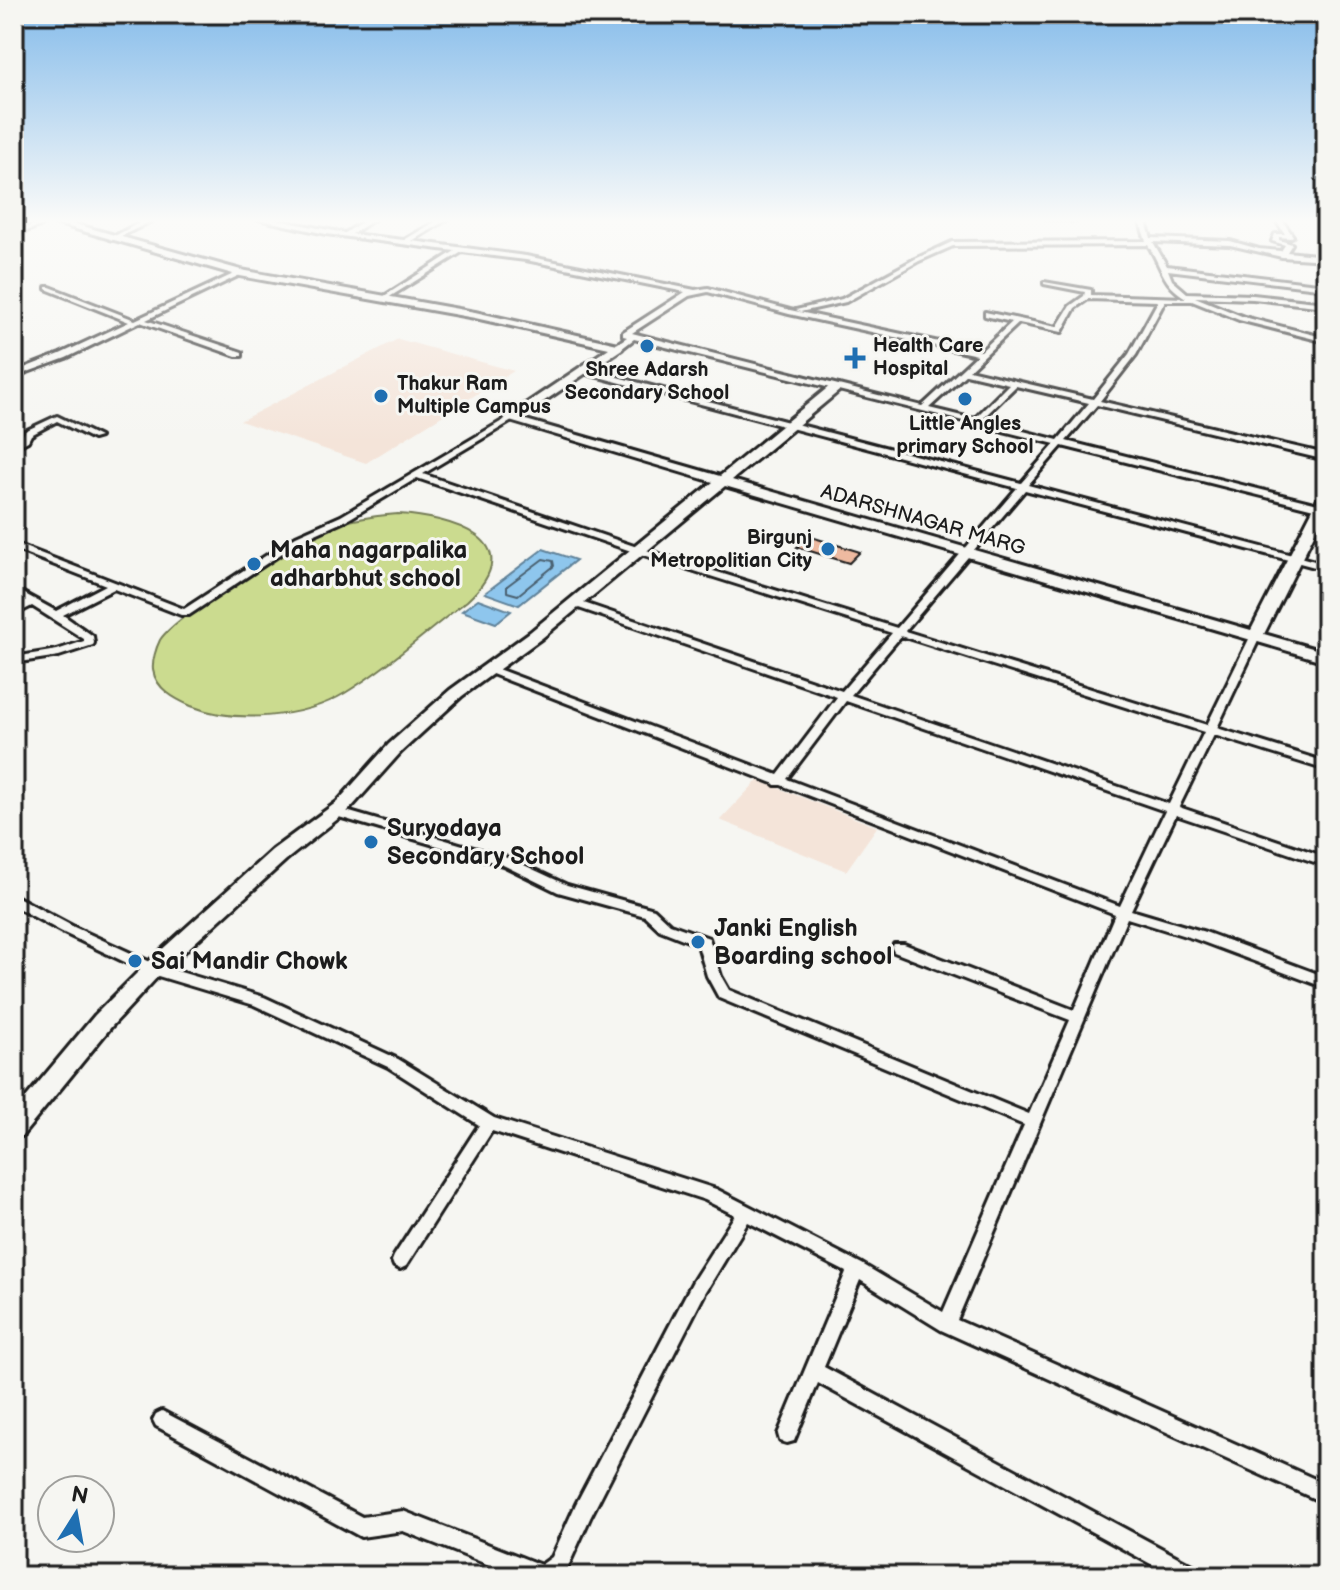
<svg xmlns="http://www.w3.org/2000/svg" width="1340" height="1590" font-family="'Balsamiq Sans',sans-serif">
	<rect width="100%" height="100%" fill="#f6f6f2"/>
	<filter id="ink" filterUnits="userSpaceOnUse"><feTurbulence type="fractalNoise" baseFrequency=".0125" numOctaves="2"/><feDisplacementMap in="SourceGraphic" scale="16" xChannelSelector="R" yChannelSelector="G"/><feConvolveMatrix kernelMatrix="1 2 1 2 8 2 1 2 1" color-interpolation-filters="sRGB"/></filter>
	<g filter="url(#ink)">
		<!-- built -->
		<path fill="#f4e4d9" d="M398,339l116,32 -148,92 -126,-42z
			M758,780l119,47 -31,44 -126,-51z"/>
		<!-- green -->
		<path fill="#cbdb8f" stroke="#747c56" stroke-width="2" d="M398,514c52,3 135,26 69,87 -40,30 -79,66 -122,92 -41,25 -109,31 -154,13 -16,-7 -35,-17 -38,-36 -1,-9 3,-22 7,-30 13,-22 133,-99 160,-110 25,-10 52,-14 78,-16z"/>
		<!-- water -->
		<path fill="#8ec6ed" stroke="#608299" stroke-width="2" d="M543,549l33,11 -57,45 -34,-12z
			M478,599l33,12 -15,12 -34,-12z"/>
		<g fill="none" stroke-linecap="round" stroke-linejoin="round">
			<!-- shore -->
			<path stroke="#4a6070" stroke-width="2" d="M543,559l10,2 1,5 -36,29 -11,-3v-6z"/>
		</g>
		<!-- building -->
		<path fill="#eebaa0" stroke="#1c1c1c" stroke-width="2" d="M808,536l52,16 -11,11 -52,-16z"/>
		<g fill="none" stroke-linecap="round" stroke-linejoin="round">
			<defs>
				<path id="street" d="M146,219h9l-41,21 -5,-1z
					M258,219h14l73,14 22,-14h8l-23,15 52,6 36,-21h8l-36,22 114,15 169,34 13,-2 82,22 191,41 31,-29 -27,-6v-4l72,15 13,-21 14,-10 1,-4 -41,-8v-2l47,8v5l95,3c-24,-14 -24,-31 -38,-53l-195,1 -34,15 -73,41 -46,10 -4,-2 46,-11 73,-40 37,-17 194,-1 -7,-22h6l6,19 79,3 29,8 22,2 4,-6 -13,-4 3,-7h10l-10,-15h6l12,17 -3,2 -11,-1v3l13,4 -5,8 39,4v4l-44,-3 -52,-12 -77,-3 14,24 159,19v4l-158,-19 4,10 15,13 66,2 73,8v4l-73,-8 -58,-2 49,20 82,21v4l-87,-22 -47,-19h-27l-29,54 -36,46 226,53v6l-229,-55 -31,36 260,65v6l-264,-66 -34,39 298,79v6l-301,-80 -120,141 302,94 43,-88 5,-3 4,1 1,2 -43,91 109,34v8l-112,-35 -35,72 147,50v9l-150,-51 -45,95 74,22 121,45v11l-131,-49 -68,-21 -170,402 369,164v20l-385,-174 -81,-50 -36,87 376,202 3,7h-30l-355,-193 -24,58 -7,2 -7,-2 -2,-7 68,-162 -98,-50 -43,71 -115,225 -24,53 -7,5h-42l-114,-45 -42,6 -205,-111 -3,-6 3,-6 6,-3 200,106 41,-6 138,54 11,-8 24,-53 117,-223 42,-66 -30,-15 -213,-69 -86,135 -6,3 -6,-3 -2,-5 2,-5 85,-131 -91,-58 -134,-62 -106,-32 -84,-40 -50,-27v-11l60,32 83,38 107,32 134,62 96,59 222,71 146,75 81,48 81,-187 -305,-127 -12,-22 -9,-31 -38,-15 -15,-14 -87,-24 -55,-27 -171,-50 -2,-3 6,-4 175,51 56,26 87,24 16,15 39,14 12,38 8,14 300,124 41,-94 -176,-68 -2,-4 2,-4h10l170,66 41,-96 -334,-129h-6l-2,-2 -286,-111 -1,-2 1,-2h8l283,107 59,-78 -267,-92v-4h8l264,90 50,-58 -258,-81 -217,-74 -70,42 -45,20 -113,75h-8l-67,-26 -51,26 30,21 1,7 -1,2 -34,11 -45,7v-6l43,-7 27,-9v-2l-52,-33 -18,9v-7l11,-7 -11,-6v-7l42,23 50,-26 -92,-36v-6l170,66 112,-73 45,-20 168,-99h3v4l-89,53 217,74 257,80 120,-140 -437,-116 -1,-2 4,-2 438,115 34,-39 -421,-105 -13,10h-6v-4l12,-8 -4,-1v-4l62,-40 -159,-32 -64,-8 -79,49 -3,-2 1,-1 74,-47 -129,-17zM708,292l81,22 188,41 -55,51 -290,-73 57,-37zM1088,299l70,2 -29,53 -36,45 -124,-29 50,-47 43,9 13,-24zM966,374l43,10 -35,35 -45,-11zM1016,386l73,17 -31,37 -77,-20zM901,636l303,96 -35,72 -318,-109zM846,701l319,110 -45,95 -333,-127z
					M1047,219h32l-3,2z
					M47,220l5,1 -38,15v-4z
					M240,271l2,1v2l-96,46 96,32v4h-6l-96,-34 -74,36 -52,19v-5l46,-18 69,-32 -83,-33v-2h4l85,33z
					M57,416l43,21 -7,2 -36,-18 -26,14 -3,6 -14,7v-6l8,-5 3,-6z"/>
				<path id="secondary" d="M41,219h16l184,51 234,42 147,33v4l-103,69 201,58 111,-91h8v6l-107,89 519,150 68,-133 7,-4v17l-62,124 62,18v10l-601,-176 -183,152 -80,58 -61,56 -52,58 -63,50 -126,114 -49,53 -89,109 -8,3v-27l81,-97 51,-51 126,-114 65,-48 52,-58 61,-54 80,-58 183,-150 -210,-63 106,-71 -134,-30 -235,-42z"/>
			</defs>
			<!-- street casing -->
			<use href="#street" stroke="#1c1c1c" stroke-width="6"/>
			<!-- secondary casing -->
			<use href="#secondary" stroke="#1c1c1c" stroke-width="6"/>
			<!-- street -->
			<use href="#street" fill="#f6f6f2" fill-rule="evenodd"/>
			<!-- secondary -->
			<use href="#secondary" fill="#f6f6f2" fill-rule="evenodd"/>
		</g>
	</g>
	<!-- sky -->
	<linearGradient id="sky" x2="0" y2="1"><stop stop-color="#84bbea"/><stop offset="0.5" stop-color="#fbfbf9"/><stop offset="1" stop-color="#fbfbf9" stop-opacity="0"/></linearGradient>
	<rect width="1340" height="442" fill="url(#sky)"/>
	<!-- markers -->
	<g fill="#1f6fb2" stroke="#f6f6f2" stroke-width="3">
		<circle cx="647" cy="346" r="8"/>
		<path d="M851 346h8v8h8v8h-8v8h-8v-8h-8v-8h8z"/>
		<circle cx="381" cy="396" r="8"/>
		<circle cx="965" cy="399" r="8"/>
		<circle cx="828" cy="549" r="8"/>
		<circle cx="254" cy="564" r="8"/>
		<circle cx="371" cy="842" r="8"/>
		<circle cx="698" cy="942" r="8"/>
		<circle cx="135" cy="961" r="8"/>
	</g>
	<g text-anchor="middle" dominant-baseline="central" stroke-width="6" stroke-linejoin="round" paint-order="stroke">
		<!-- far-poi labels -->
		<g font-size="20" font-weight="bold" fill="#1c1c1c" stroke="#f6f6f2" text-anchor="start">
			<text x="873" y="346">Health Care<tspan x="873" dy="23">Hospital</tspan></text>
			<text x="647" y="370" text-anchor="middle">Shree Adarsh<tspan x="647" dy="23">Secondary School</tspan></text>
			<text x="397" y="384">Thakur Ram<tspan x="397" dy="23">Multiple Campus</tspan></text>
			<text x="965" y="424" text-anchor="middle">Little Angles<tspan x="965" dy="23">primary School</tspan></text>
			<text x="812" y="538" text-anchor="end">Birgunj<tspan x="812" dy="23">Metropolitian City</tspan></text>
		</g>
		<!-- far-street labels -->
		<g font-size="20" fill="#1c1c1c" stroke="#f6f6f2">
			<text transform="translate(923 520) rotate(16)">ADARSHNAGAR MARG</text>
		</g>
		<!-- poi labels -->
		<g font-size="24" font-weight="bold" fill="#1c1c1c" stroke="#f6f6f2" text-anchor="start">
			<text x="270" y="550">Maha nagarpalika<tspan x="270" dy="28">adharbhut school</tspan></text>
			<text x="387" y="828">Suryodaya<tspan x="387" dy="28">Secondary School</tspan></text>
			<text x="714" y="928">Janki English<tspan x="714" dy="28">Boarding school</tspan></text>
			<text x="151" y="961">Sai Mandir Chowk</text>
		</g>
	</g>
	<!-- margin -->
	<rect width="1340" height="1590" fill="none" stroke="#f6f6f2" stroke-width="48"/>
	<rect x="24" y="24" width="1292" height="1542" fill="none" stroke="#1c1c1c" stroke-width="3" filter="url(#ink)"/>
	<!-- north arrow -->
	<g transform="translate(76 1514) rotate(11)"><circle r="38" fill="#f6f6f2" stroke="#9f9f9c" stroke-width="2"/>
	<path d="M0-6L14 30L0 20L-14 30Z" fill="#1f6fb2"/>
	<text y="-12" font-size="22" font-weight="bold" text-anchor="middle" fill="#1c1c1c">N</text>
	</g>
</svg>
